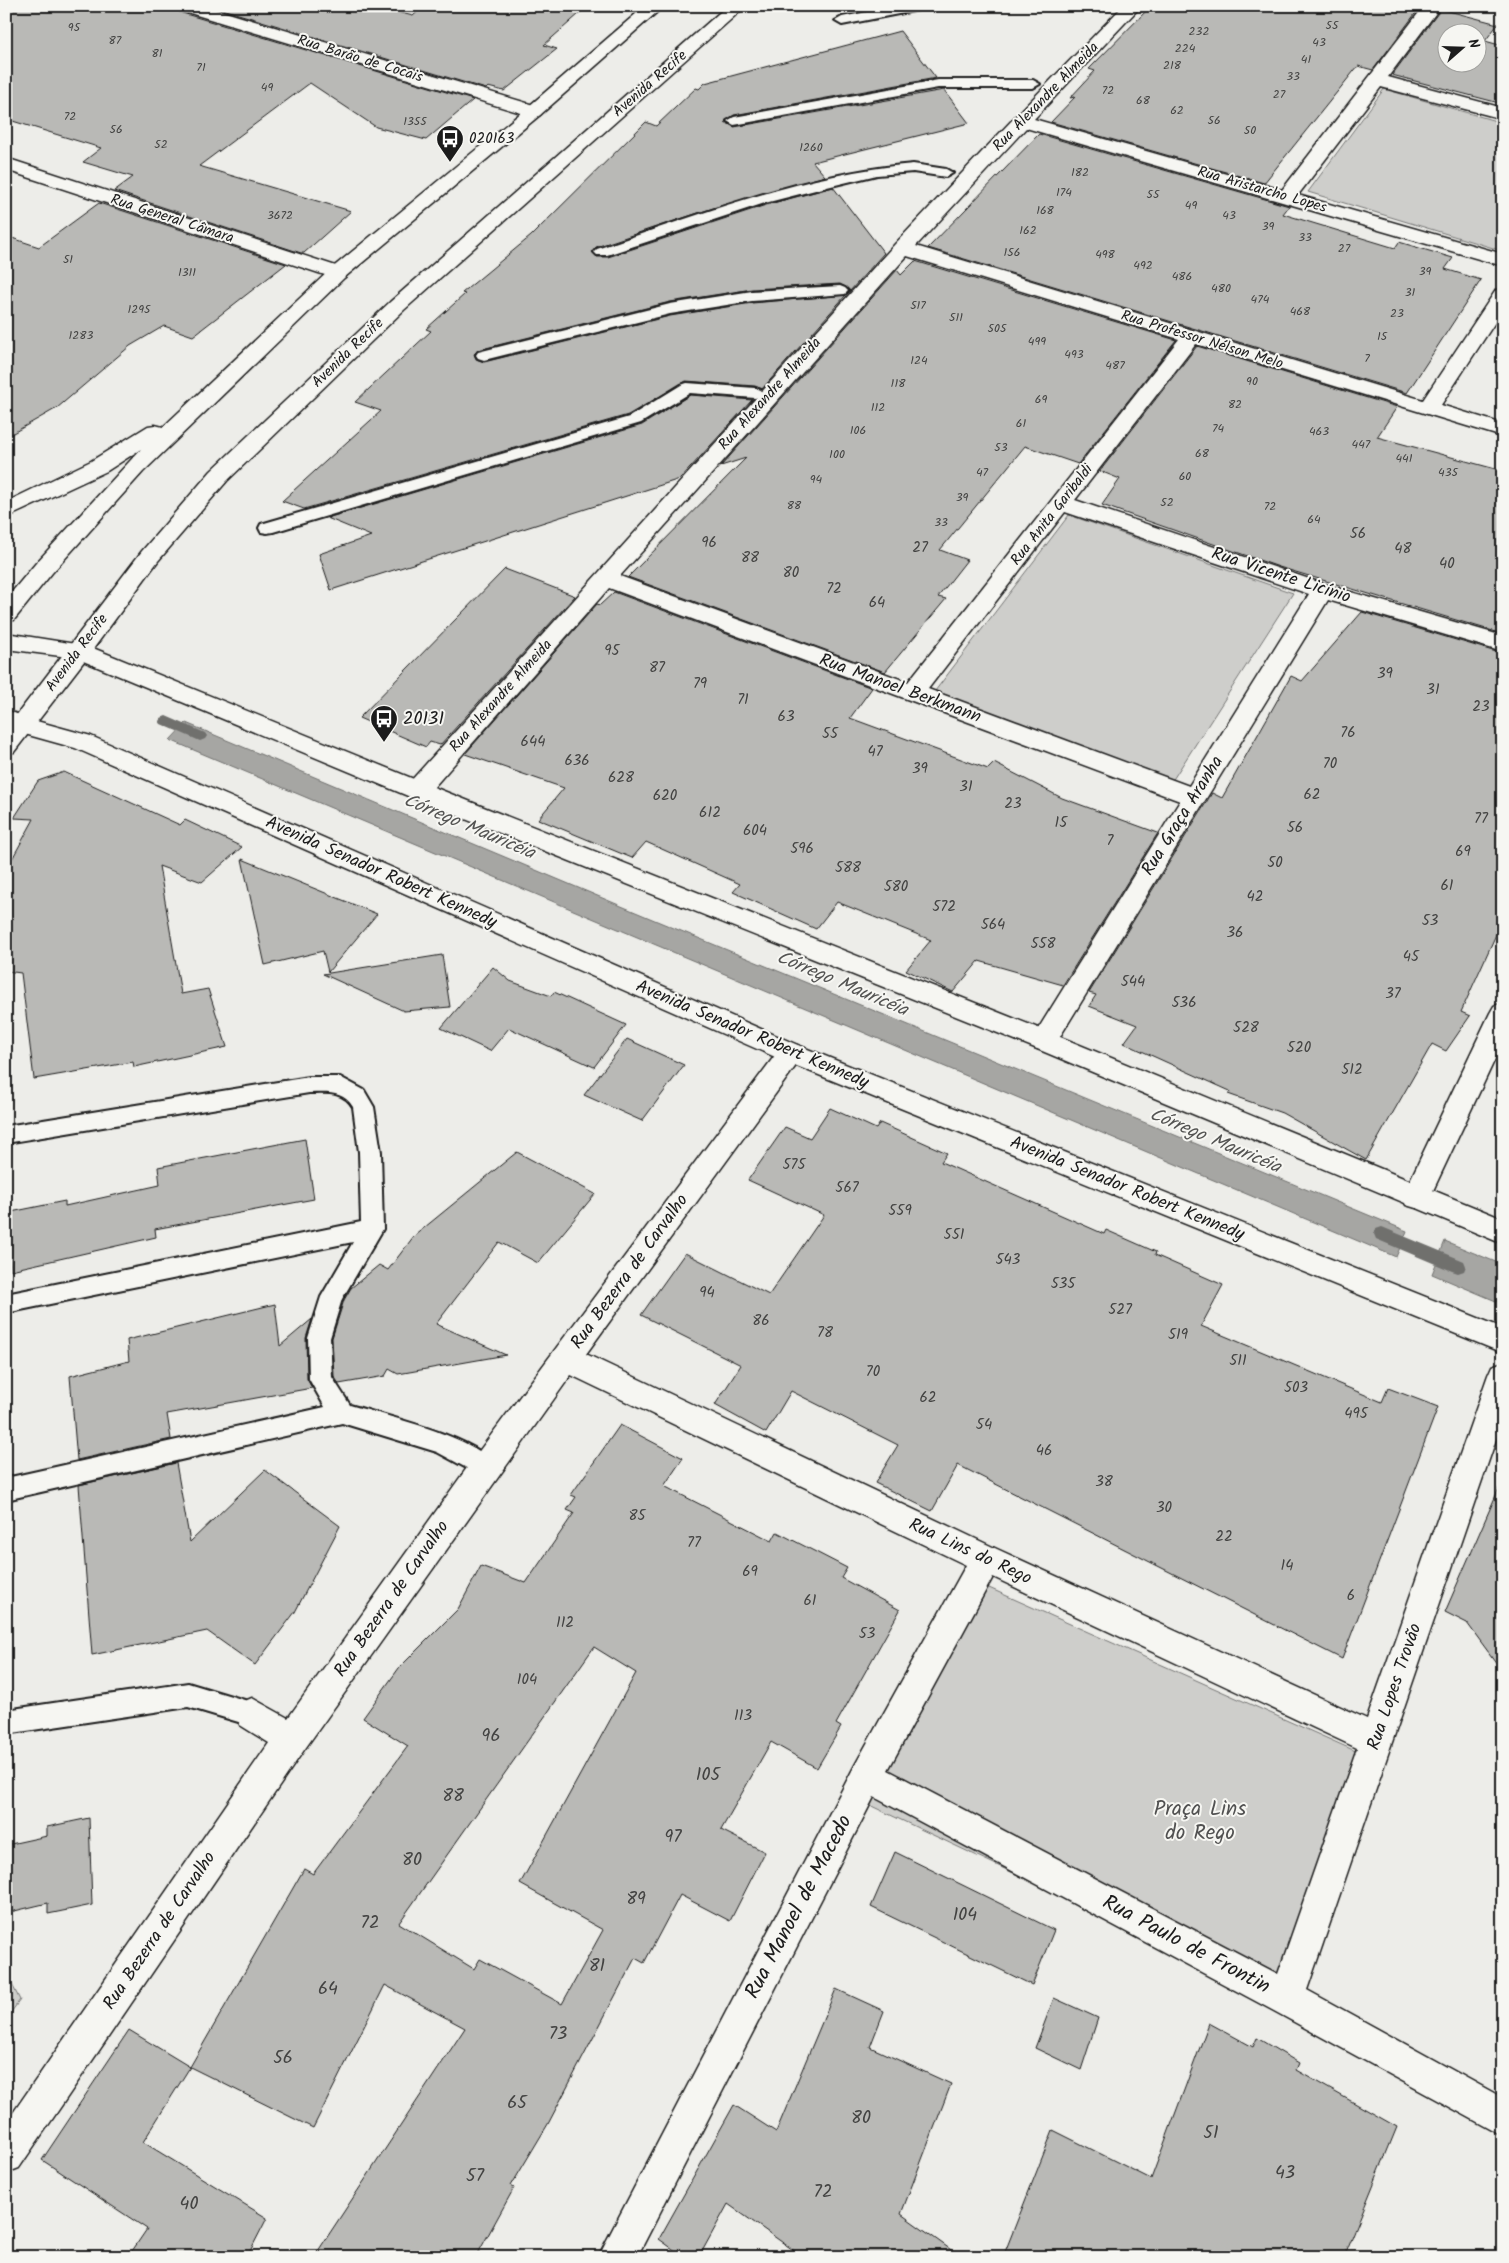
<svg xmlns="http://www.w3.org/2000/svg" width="1509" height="2263" font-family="Kalam,sans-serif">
	<rect width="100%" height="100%" fill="#edede9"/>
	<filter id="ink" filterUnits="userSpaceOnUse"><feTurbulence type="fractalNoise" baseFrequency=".02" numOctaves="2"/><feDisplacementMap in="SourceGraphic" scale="10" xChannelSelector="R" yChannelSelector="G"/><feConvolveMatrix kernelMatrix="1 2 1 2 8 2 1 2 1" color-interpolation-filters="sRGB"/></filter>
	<g filter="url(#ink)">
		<!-- green -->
		<path fill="#cececb" stroke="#757574" d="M1384,89l119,34v128l-195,-59z
			M1069,515l224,78 -121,188 -237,-90z
			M980,1584l389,173 -87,243 -419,-198z
			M6,1973l14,27 -14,19z"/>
		<!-- water -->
		<path fill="#a6a6a3" stroke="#6f6f6d" d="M186,723l471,198 750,310 -11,26 -1226,-517z
			M1445,1241l58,24v39l-71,-30z"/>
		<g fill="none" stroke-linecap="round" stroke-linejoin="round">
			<!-- stream -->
			<path fill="#6f6f6d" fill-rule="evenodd" d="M166,716l39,17 2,3 -2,3 -5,2 -39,-17 -2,-3 2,-3z
				M1382,1227l82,34 2,5 -2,5 -6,2 -6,-2 -76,-32 -2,-5 2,-5z"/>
		</g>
		<!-- building -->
		<path fill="#b9b9b6" stroke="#1c1c1c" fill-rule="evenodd" d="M6,6h170l3,6 294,88 -47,40 -50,-13 -66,-44 -111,83 152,45 -47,42h-3l-187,-62 19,-14 -50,-15 18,-14 -95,-29z
			M212,6h162l39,10 11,-10h164l-44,39 13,4 -53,42 -16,-4 -2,2z
			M1151,6h270l-48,64 -15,-4 -94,117 -213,-61 24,-25 -5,1 25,-27 -6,-2z
			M1441,9l57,15 -13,17 18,5v58l-111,-29zM1446,32h30v30h-30z
			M900,31l36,47 -202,37 -9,7 9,5 210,-37 25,33 -156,39 12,14 -112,32 -117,39 -4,5 5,5h11l158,-52 67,-18 51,66 -34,38 -4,-4 -6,-3 -88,5 -82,13 -192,48 -4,4 2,5 8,3 186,-46 82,-13 94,-8 -84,94 -7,-3 -69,-5 -58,34 -324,94 -22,-8 99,-90 -26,-9 76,-71 -5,-2 39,-35 -3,-1 69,-57 115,-114 10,4 40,-38 3,1 6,-6z
			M1039,134l250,72 -6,8 112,34 4,-6 54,16 -8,11 36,11 -74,113 -479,-145z
			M99,203l187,61 -93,72 -29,-10 -34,20 -73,62 -51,29v-201l33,11z
			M915,261l261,79 -98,124 -53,-18 -85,104 27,10 -29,37 8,2 -61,73 -257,-95 118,-119 -25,8 176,-196 4,5z
			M1197,346l200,61 -20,30 126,34v163l-224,-67 -177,-62 18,-26 -20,-8z
			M690,395l62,5 -72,79 -349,111 -12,-36 52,-18 -44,-18 315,-93z
			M505,569l70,27 -135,149 -10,-3 -4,5 -67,-29z
			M614,592l258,96 -22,30 138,51 6,-6 68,35 96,35 -95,152 -84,-24 -26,31 -47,-22 25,-30 -94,-38 -21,27 -83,-37 7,-8 -94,-42 -14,16 -94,-39 26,-31 -99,-34 132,-150 3,1z
			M1362,612l141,42v265l-42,93 9,4 -24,35 -14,-7 -66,116 -84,-47 -54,-19 2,-3 -106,-48 13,-18 -48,-19 7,-11 -7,-2 123,-200 10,5 69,-122 11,5z
			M64,772l116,53 5,-5 57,27 -40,35 -43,-16 22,128 27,-5 19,58 -93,20 -1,-5 -99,17 -13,-106 -15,-2v-101l28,-51 -20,-1 24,-37z
			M242,859l135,55 -49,58 -5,-21 -58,14z
			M442,955l8,52 -46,4 -81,-37z
			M493,967l17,14 41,15 3,-4 72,33 -32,42 -85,-39 -19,23 -49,-23z
			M627,1039l57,26 -42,56 -58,-26z
			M830,1108l46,21 4,-6 67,30 -6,9 163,72 2,-4 50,22 -1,3 68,30 -22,41 181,76 6,-14 50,19 -96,252 -384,-194 -26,46 -57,-28 23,-38 -107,-54 -25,42 -51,-28 26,-40 -100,-50 44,-62 84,42 55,-80 -76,-35 37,-53 25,11z
			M305,1139l9,60 -159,30 1,8 -145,33 -5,-57 59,-12v5l95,-21 -2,-18z
			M517,1152l78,42 -57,69 -39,-21 -63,82 70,31 -108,19 -9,-5 -4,7 -46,8 -5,-8 -2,-38 12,-38 7,-12 28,-23 9,5 26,-34z
			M275,1304l5,42 32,-27 -6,19 1,41 5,9 -145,26 4,25 -94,21 -7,-84 59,-15 -2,-21z
			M620,1425l63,33 -19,28 108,55 5,-9 70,36 -6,10 59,32 -64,114 5,3 -24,41 -46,-26 -50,88 44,22 -35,69 -50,-26 -36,68 -9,-5 -87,166 -37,62 3,2 -38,69h-162l151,-229 -80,-43 -72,143 -123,-61 114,-198 9,5 95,-128 -45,-28 36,-50 59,-59 23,-43 45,17 48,-70 -7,-3 9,-13 -5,-2zM594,1647l42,26 -116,211 83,46 -41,74 -82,-45 -6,10 -75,-46z
			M176,1463l14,79 75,-72 75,56 -45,86 -40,53 -48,-34 -115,24 -13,-170z
			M1503,1479v193l-36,-49 -22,-11z
			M89,1818l3,87 -44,9v-11l-42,10v-68l41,-9v-9z
			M895,1852l159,78 -22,55 -161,-78z
			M836,1989l48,22 -14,36 81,37 -50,130 60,43h-158l-75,-53 -29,53h-15l-25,-18 75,-134 42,27z
			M1054,1998l44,20 -17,52 -46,-22z
			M1209,2023l44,24 4,-9 42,25 -3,7 101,57 -53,130h-341l50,-127 98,49z
			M129,2030l61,37 -47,75 124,76 -20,39h-119l19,-28 -105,-69z"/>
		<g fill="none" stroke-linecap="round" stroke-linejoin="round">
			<defs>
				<path id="service" d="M897,6h28l-6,4 -77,15 -7,-4 7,-4z
					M938,80h95l7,4 -7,4h-95l-204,37 -7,-4 7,-4z
					M913,164l33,5 7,4 -7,4 -33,-5 -36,3 -50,12 -62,16 -158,52h-10l-3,-3 3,-3c102,-34 208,-76 316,-85z
					M840,286l5,2 3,3 -3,3 -93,7 -82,13 -186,46 -6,-2 -2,-3 2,-3 192,-48 82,-13z
					M687,383l68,5 6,2 2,3 -2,3 -6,2 -65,-5 -49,30 -368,109 -6,1 -6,-1 -2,-4 2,-4 368,-107 52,-32z
					M309,1077h31l24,13 10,17 7,45 2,77 -41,70 -12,39 2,39 18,28c32,10 133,33 147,63l-4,7 -8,3 -48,-26 -95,-29 -336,77v-22l319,-71 -16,-28 -1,-41 13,-41 32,-55 -347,71v-19l355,-72 -2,-70 -6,-45c-10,-17 -27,-14 -44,-14l-303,50v-17z
					M188,1683l73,22 4,9 -4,9 -9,3 -64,-19 -182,27v-24z"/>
				<path id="minor" d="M178,6h27l335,101 3,4 -3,4 -6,1 -6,-1 -348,-105z
					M1123,6h18l-107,113 248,71 142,-184h17l-53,71 115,31v11l-122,-32 -83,108 205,59v12l-477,-138 -110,118 507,154 73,-110 7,-2v22l-62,95 62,19v13l-307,-93 -121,156 255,86 173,50v16l-175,-52 -275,448 -9,3 -9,-3 -4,-7 4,-7 145,-233 -571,-213 -183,208 -9,3 -9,-3 -3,-6 3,-6 487,-540 120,-127zM907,256l272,83 -271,343 -288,-106zM1065,512l244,82 -120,192 -261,-97z
					M6,158l339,111 3,4 -3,4 -7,2 -7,-2 -325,-107z
					M6,710l24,9 4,6 -4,6 -8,2 -16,-5z
					M1503,1003v39l-73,155 -4,8 -10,3 -10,-3 -4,-8 88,-184 4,-7z
					M791,1043l9,3 4,7 -4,7 -214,294 411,195 370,170 121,-344 4,-9 11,-4v57l-196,571 196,108v38l-229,-125 -400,-214 -237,460h-39l257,-492 111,-200 -395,-190 -267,375 -285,418 -13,5v-50l263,-380 -29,-18 -4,-11 4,-11 12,-5 36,20 186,-260 308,-412zM993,1577l364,171 -79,226 -390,-204z"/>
				<path id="tertiary" d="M6,633l82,13 338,138 627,250 450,185v25l-468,-196 -627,-252 -332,-138 -70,-9z
					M22,717l69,19 709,310 703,282v25l-721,-293 -707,-312 -61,-17 -4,-6 4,-6z"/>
				<path id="primary" d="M645,6h19l-124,109 -195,162 -202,195 -91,101 -38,47 -8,2v-23l30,-36 105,-114 -34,22 -101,47v-16l85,-41 57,-35 7,-1 8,2 168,-158 197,-162z
					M727,6h19l-342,304 -177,171 -69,80 -70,95 -74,96 -8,2v-25l136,-178 69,-80 179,-169z"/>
			</defs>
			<!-- service casing -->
			<use href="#service" stroke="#1c1c1c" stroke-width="4"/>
			<!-- minor casing -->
			<use href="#minor" stroke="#1c1c1c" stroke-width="3"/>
			<!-- tertiary casing -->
			<use href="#tertiary" stroke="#1c1c1c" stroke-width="3"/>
			<!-- primary casing -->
			<use href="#primary" stroke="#1c1c1c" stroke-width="3"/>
			<!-- service -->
			<use href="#service" fill="#f6f6f2" fill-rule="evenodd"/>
			<!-- minor -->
			<use href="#minor" fill="#f6f6f2" fill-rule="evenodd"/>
			<!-- tertiary -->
			<use href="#tertiary" fill="#f6f6f2" fill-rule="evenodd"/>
			<!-- primary -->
			<use href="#primary" fill="#f6f6f2" fill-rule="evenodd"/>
		</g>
	</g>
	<!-- icons -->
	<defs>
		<symbol id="bus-pin" viewBox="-11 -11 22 30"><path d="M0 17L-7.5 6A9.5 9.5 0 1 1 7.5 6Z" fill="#1c1c1c" stroke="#f6f6f2"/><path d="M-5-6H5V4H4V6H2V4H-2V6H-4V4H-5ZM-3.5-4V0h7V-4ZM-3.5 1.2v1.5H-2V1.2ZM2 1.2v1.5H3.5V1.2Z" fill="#fff"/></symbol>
	</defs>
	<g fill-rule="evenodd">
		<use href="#bus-pin" x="434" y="123" width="32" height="43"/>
		<use href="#bus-pin" x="368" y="703" width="32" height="43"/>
	</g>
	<g text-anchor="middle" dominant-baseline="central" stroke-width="4" stroke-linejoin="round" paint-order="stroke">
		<!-- far-number labels -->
		<g font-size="12" fill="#434342">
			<text x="1332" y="25">55</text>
			<text x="74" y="27">95</text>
			<text x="1199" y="31">232</text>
			<text x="115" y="40">87</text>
			<text x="1319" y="42">43</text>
			<text x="1185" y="48">224</text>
			<text x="157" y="53">81</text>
			<text x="1306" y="59">41</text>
			<text x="1172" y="65">218</text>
			<text x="201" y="67">71</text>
			<text x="1293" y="76">33</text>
			<text x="267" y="87">49</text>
			<text x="1108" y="90">72</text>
			<text x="1279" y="94">27</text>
			<text x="1143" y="100">68</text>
			<text x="1177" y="110">62</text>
			<text x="70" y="116">72</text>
			<text x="1214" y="120">56</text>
			<text x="415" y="121">1355</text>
			<text x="116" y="129">56</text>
			<text x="1250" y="130">50</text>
			<text x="161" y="144">52</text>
			<text x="811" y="147">1260</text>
			<text x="1080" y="172">182</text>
			<text x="1064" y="192">174</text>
			<text x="1153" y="194">55</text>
			<text x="1191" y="205">49</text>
			<text x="1045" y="210">168</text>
			<text x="280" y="215">3672</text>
			<text x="1229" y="215">43</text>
			<text x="1268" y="226">39</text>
			<text x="1028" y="230">162</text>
			<text x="1305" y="237">33</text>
			<text x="1344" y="248">27</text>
			<text x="1012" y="252">156</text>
			<text x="1105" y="254">498</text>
			<text x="68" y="259">51</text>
			<text x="1143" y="265">492</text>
			<text x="1425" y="271">39</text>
			<text x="187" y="272">1311</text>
			<text x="1182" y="276">486</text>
			<text x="1221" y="288">480</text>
			<text x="1410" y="292">31</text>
			<text x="1260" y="299">474</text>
			<text x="918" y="305">517</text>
			<text x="139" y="309">1295</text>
			<text x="1300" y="311">468</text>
			<text x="1397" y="313">23</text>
			<text x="956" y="317">511</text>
			<text x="997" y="328">505</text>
			<text x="81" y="335">1283</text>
			<text x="1382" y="336">15</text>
			<text x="1037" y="341">499</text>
			<text x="1074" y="354">493</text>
			<text x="1367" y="358">7</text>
			<text x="919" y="360">124</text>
			<text x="1115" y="365">487</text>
			<text x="1252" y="381">90</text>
			<text x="898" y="383">118</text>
			<text x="1041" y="399">69</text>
			<text x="1235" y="404">82</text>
			<text x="878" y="407">112</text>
			<text x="1021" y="423">61</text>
			<text x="1218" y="428">74</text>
			<text x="858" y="430">106</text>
			<text x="1319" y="431">463</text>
			<text x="1361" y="444">447</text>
			<text x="1001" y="447">53</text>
			<text x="1202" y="453">68</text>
			<text x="837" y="454">100</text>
			<text x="1404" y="458">441</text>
			<text x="982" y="472">47</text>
			<text x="1448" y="472">435</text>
			<text x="1185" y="476">60</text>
			<text x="816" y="479">94</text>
			<text x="962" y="497">39</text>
			<text x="1167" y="502">52</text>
			<text x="794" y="505">88</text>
			<text x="1270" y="506">72</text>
			<text x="1314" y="519">64</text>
			<text x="941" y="522">33</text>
		</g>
		<!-- far-street labels -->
		<g font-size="15" fill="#1c1c1c" stroke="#f6f6f2">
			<text transform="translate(360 59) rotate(17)">Rua Barão de Cocais</text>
			<text transform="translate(650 84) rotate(-41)">Avenida Recife</text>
			<text transform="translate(1046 97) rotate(-46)">Rua Alexandre Almeida</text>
			<text transform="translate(1262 190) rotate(16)">Rua Aristarcho Lopes</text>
			<text transform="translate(172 219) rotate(18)">Rua General Câmara</text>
			<text transform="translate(1202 340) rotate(17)">Rua Professor Nélson Melo</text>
			<text transform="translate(348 353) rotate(-44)">Avenida Recife</text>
			<text transform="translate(770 394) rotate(-48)">Rua Alexandre Almeida</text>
			<text transform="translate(1052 515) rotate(-52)">Rua Anita Garibaldi</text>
			<text transform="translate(77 653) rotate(-53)">Avenida Recife</text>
			<text transform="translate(501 696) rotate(-48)">Rua Alexandre Almeida</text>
		</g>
		<!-- far-poi labels -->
		<g font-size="15" fill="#1c1c1c" stroke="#f6f6f2" text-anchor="start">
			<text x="469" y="139">020163</text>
		</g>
		<!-- number labels -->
		<g font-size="15" fill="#434342">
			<text x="1358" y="534">56</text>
			<text x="709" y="543">96</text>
			<text x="920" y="548">27</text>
			<text x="1403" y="549">48</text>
			<text x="750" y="558">88</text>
			<text x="1447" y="564">40</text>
			<text x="791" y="573">80</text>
			<text x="834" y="589">72</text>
			<text x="877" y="603">64</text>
			<text x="612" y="651">95</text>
			<text x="657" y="668">87</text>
			<text x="1385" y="674">39</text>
			<text x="700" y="684">79</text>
			<text x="1433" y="690">31</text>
			<text x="743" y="700">71</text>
			<text x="1481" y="707">23</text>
			<text x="786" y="717">63</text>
			<text x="1348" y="733">76</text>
			<text x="830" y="734">55</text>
			<text x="533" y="742">644</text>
			<text x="875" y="752">47</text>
			<text x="577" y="761">636</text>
			<text x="1330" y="764">70</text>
			<text x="920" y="769">39</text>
			<text x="621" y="778">628</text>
			<text x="966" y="787">31</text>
			<text x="1312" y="795">62</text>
			<text x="665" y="796">620</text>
			<text x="1013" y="804">23</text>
			<text x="710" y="813">612</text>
			<text x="1481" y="819">77</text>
			<text x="1061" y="823">15</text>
			<text x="1295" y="828">56</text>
			<text x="755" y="831">604</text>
			<text x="1110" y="841">7</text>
			<text x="802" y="849">596</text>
			<text x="1463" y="852">69</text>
			<text x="1275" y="863">50</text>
			<text x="848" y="868">588</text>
			<text x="1447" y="886">61</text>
			<text x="896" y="887">580</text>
			<text x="1255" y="897">42</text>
			<text x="944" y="907">572</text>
			<text x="1430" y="921">53</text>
			<text x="993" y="925">564</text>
			<text x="1235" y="933">36</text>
			<text x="1043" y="944">558</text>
			<text x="1411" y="957">45</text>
			<text x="1133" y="982">544</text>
			<text x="1393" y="994">37</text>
			<text x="1184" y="1003">536</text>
			<text x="1246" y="1028">528</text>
			<text x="1299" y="1048">520</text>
			<text x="1352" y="1070">512</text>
			<text x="794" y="1165">575</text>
			<text x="847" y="1188">567</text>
			<text x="900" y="1211">559</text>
			<text x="954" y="1235">551</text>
			<text x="1008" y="1260">543</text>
			<text x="1063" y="1284">535</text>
			<text x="707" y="1293">94</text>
			<text x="1120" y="1310">527</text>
			<text x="761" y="1321">86</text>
			<text x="825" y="1333">78</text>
			<text x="1178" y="1335">519</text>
			<text x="1238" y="1361">511</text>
			<text x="873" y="1372">70</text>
			<text x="1296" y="1388">503</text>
			<text x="928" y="1398">62</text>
			<text x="1356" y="1414">495</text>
			<text x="984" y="1425">54</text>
			<text x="1044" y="1451">46</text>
			<text x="1104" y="1482">38</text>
			<text x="1164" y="1508">30</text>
			<text x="637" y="1516">85</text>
			<text x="1224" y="1537">22</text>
			<text x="694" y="1543">77</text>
			<text x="1287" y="1566">14</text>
			<text x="750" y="1572">69</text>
			<text x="1351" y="1596">6</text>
			<text x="810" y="1601">61</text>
			<text x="565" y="1623">112</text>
			<text x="867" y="1634">53</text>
			<text x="527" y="1680">104</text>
			<text x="743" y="1716">113</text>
		</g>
		<!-- street labels -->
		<g font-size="18" fill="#1c1c1c" stroke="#f6f6f2">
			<text transform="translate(1281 576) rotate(18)">Rua Vicente Licínio</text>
			<text transform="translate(900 689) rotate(20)">Rua Manoel Berkmann</text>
			<text transform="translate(1183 816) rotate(-58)">Rua Graça Aranha</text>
			<text transform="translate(381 873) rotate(24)">Avenida Senador Robert Kennedy</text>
			<text transform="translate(752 1035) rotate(23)">Avenida Senador Robert Kennedy</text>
			<text transform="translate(1127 1189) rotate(22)">Avenida Senador Robert Kennedy</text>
			<text transform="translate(630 1272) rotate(-54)">Rua Bezerra de Carvalho</text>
			<text transform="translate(970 1552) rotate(25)">Rua Lins do Rego</text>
			<text transform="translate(392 1599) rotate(-55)">Rua Bezerra de Carvalho</text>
			<text transform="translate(1395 1687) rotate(-71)">Rua Lopes Trovão</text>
			<text transform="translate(160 1931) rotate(-56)">Rua Bezerra de Carvalho</text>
		</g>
		<!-- poi labels -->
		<g font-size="18" fill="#1c1c1c" stroke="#f6f6f2" text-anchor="start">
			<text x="403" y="719">20131</text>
		</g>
		<!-- near-number labels -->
		<g font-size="18" fill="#434342">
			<text x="491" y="1736">96</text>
			<text x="708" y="1775">105</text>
			<text x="453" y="1796">88</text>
			<text x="673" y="1837">97</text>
			<text x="412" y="1860">80</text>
			<text x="636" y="1899">89</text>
			<text x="965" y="1915">104</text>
			<text x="370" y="1923">72</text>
			<text x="597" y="1966">81</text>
			<text x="328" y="1989">64</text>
			<text x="558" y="2034">73</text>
			<text x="283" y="2058">56</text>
			<text x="517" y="2103">65</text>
			<text x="861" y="2118">80</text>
			<text x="1211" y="2133">51</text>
			<text x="1285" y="2173">43</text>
			<text x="475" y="2176">57</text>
			<text x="823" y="2192">72</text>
			<text x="189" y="2204">40</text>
		</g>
		<!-- water labels -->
		<g font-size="19" font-style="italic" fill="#535352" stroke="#f6f6f2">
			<text transform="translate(469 827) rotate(23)">Córrego Mauricéia</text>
			<text transform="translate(842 984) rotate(23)">Córrego Mauricéia</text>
			<text transform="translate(1215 1141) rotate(23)">Córrego Mauricéia</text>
		</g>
		<!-- near-park labels -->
		<g font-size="21" fill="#515151" stroke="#f6f6f2">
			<text x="1200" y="1809">Praça Lins<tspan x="1200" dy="24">do Rego</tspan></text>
		</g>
		<!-- near-street labels -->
		<g font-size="21" fill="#1c1c1c" stroke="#f6f6f2">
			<text transform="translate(799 1907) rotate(-62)">Rua Manoel de Macedo</text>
			<text transform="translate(1186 1945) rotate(28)">Rua Paulo de Frontin</text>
		</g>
	</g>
	<!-- margin -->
	<rect width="1509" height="2263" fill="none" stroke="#f6f6f2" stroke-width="25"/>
	<rect x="12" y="12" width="1484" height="2238" fill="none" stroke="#1c1c1c" stroke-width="2" filter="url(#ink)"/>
	<!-- north arrow -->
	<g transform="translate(1462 48) rotate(70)"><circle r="24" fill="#f6f6f2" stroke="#9f9f9c"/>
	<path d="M0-4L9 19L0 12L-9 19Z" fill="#1c1c1c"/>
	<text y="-8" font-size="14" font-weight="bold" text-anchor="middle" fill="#1c1c1c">N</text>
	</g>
</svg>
